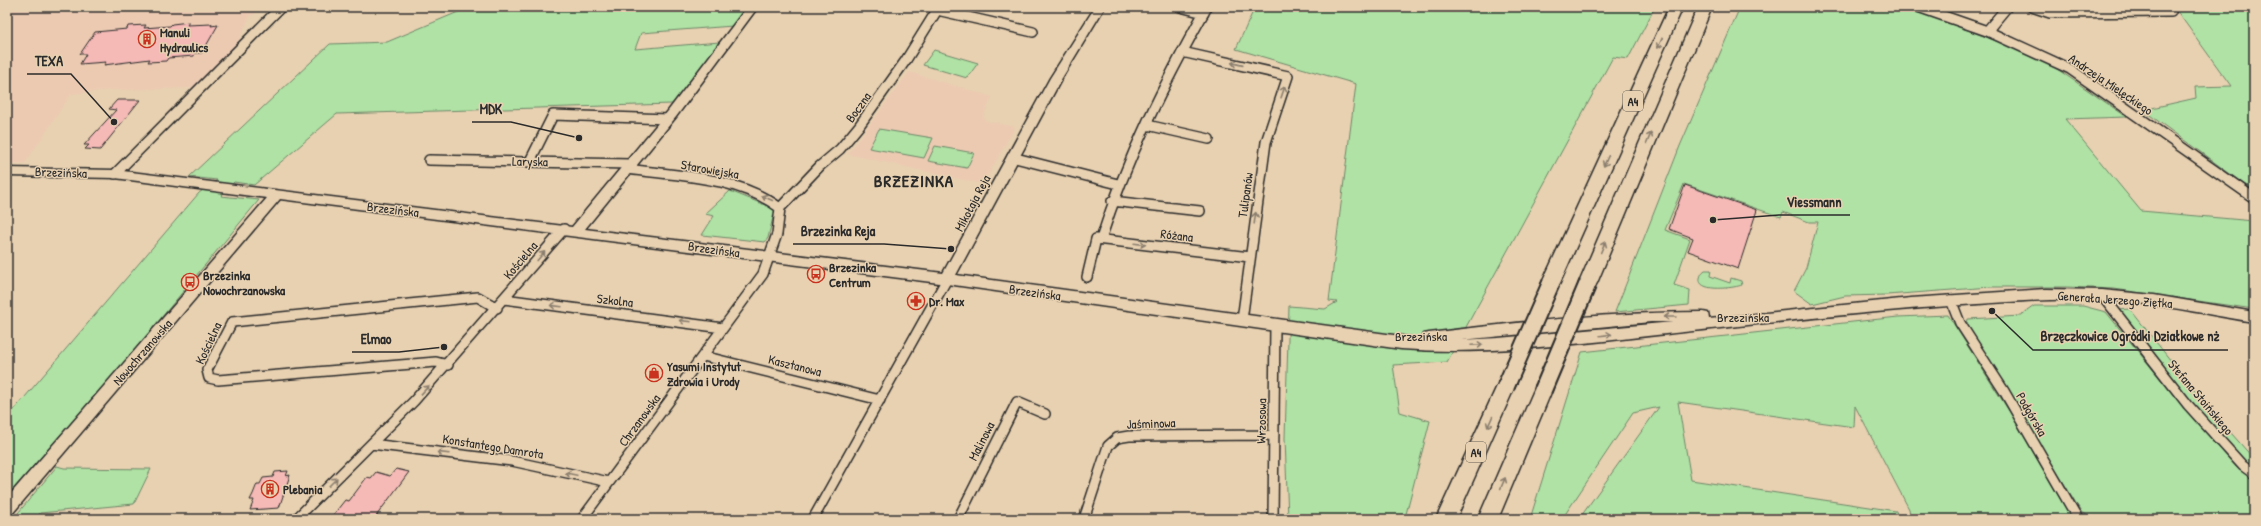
<svg xmlns="http://www.w3.org/2000/svg" width="2261" height="526" font-family="'Patrick Hand',sans-serif">
	<rect width="100%" height="100%" fill="#e8d1b1"/>
	<filter id="ink" filterUnits="userSpaceOnUse"><feTurbulence type="fractalNoise" baseFrequency=".025" numOctaves="2"/><feDisplacementMap in="SourceGraphic" scale="8" xChannelSelector="R" yChannelSelector="G"/><feConvolveMatrix kernelMatrix="1 2 1 2 8 2 1 2 1" color-interpolation-filters="sRGB"/></filter>
	<g filter="url(#ink)">
		<!-- built -->
		<path fill="#eccab2" d="M7,7h261l-18,9 -16,34 -41,38 -82,2 -40,4 -46,69 -18,1z
			M909,72l83,25 -9,20 3,4 29,6 -32,57 -135,-30z"/>
		<!-- green -->
		<path fill="#afe2a4" stroke="#6d8668" d="M470,7h276l-13,19 -92,7 -6,16 85,-7 -48,62 -335,10 -83,71 -20,-3 -13,14 38,4 -132,159 -120,137v-78l192,-225 18,-13 -28,-3 141,-133 57,-2z
			M1255,7h400l-27,52 -15,-2 -166,305 -54,3 7,47 30,9 -24,93 -4,5h-114l-3,-81 4,-132 36,3 12,-7 -8,-1 27,-217 -120,-35z
			M1740,7h167l134,51 86,59 -62,2 76,92 113,10v88l-140,-20 -48,-2h-75l-104,8 -42,1 -33,8 -18,-13 12,-23 12,-46h-9l-26,-10 -2,5 -97,-33 -19,46 25,9 -16,46 16,5 -1,15 -74,7 65,-166z
			M2174,7h80v180h-6l-105,-77 53,-12 -1,-11 36,-1z
			M934,50l44,13 -11,15 -44,-13z
			M879,129l54,9 -9,20 -55,-10z
			M935,146l39,7 -7,15 -39,-7z
			M730,191l45,18 -7,29 -3,4 -63,-7 12,-19 -9,-2z
			M1705,270h6l-1,6 20,7 1,-5 10,3 1,4c-8,3 -45,8 -42,-7 1,-4 2,-6 5,-8z
			M2034,306h49l23,6 74,91 56,64 18,13v34l-13,1 -2,4h-144l-13,-6 -115,-189 1,-5 52,-3z
			M2130,309l71,90 53,60v10c-52,-45 -93,-105 -135,-159z
			M1948,315l63,99 61,105h-161l-2,-10 -54,-103 -1,21 -176,-25 13,78 205,31 2,8h-319l80,-112 -26,6 -71,106h-32l52,-167 316,-35z
			M57,466l7,2 87,1 -17,35 -94,9 -4,6h-23z"/>
		<!-- building -->
		<path fill="#f5b9b6" stroke="#2b2b2b" d="M189,22l-2,3 25,-1 -1,2 7,-1 -16,28h-7l-1,3 -26,2 -2,3 -18,1 2,-3 -46,6 2,-3 -26,2 6,-10h-6l15,-22 32,-3 1,-3 18,-1 -2,3 26,-2 2,-2z
			M117,100h23l-40,50 -15,-1 4,-4h-5l32,-35 -7,-1z
			M1685,185l72,25 -19,59 -50,-18 5,-13 -24,-9z
			M396,469l13,3 -35,47h-31l-10,-4 12,-15 4,1 18,-24 4,1 5,-6 14,4z
			M288,471l-2,5 4,-1 -11,33 -29,2 4,-10h-4l3,-6 4,-10h3l3,-6 10,-1 2,-5z"/>
		<g fill="none" stroke-linecap="round" stroke-linejoin="round">
			<defs>
				<path id="street" d="M1180,7l24,6
					M1918,7l69,24 83,38 184,129
					M2032,7l18,6 121,-1
					M937,10l96,22
					M1987,31l20,-24
					M1182,52l106,24 -22,66 -24,178
					M1147,125l62,14
					M1012,157l106,27
					M429,160l201,4
					M530,161l23,-46 115,4
					M115,174l166,-167
					M1112,201l88,10
					M780,208l40,-42 20,-17 19,-23 47,-66 33,-53
					M1101,239c26,-82 64,-157 106,-232
					M1087,277l9,-38 154,18
					M2102,295l86,110 55,61 11,8
					M504,299l219,29
					M1951,300l9,23 44,68 74,128
					M703,356l177,44
					M448,365l-12,-3 -218,18 -9,-2 -2,-8 25,-48 246,-25 19,11
					M371,444l141,17 97,21
					M296,519l118,-118 150,-172
					M582,519l181,-245 14,-40 3,-26c-43,-32 -101,-32 -153,-39
					M813,519l134,-240
					M958,519l59,-117 28,12
					M1084,519l24,-73 9,-8 12,-2 145,-1
					M1273,519l2,-195"/>
				<path id="secondary" d="M747,7h11l-82,110 -91,112 358,44 107,-195 45,-71h10l-43,71 -106,197 467,64 1,-5 5,-1c91,-11 182,-21 274,-21l5,1 1,6 202,-21 135,-9 56,1 52,5 100,17v10c-51,-8 -102,-20 -153,-22 -46,-2 -92,2 -138,5 -93,6 -186,17 -279,27 -93,10 -189,24 -283,17l-454,-65 -667,-85 -268,315 -5,2v-18l260,-300 -152,-20 -108,-2v-8l108,2 457,57 96,-116zM1651,322h22l-175,16 -37,2z"/>
				<path id="highway" d="M1669,7h14l-123,276 -3,5 -6,2 -6,-2 -3,-5z
					M1698,7h14l-115,276 -3,5 -6,2 -6,-2 -3,-5z
					M1506,378l7,3 2,5 -59,133h-20l61,-133 2,-5z
					M1543,382l7,3 2,5 -54,129h-20l56,-129 2,-5z"/>
			</defs>
			<!-- street casing -->
			<use href="#street" stroke="#2b2b2b" stroke-width="12"/>
			<!-- secondary casing -->
			<use href="#secondary" stroke="#2b2b2b" stroke-width="3"/>
			<!-- highway casing -->
			<use href="#highway" stroke="#2b2b2b" stroke-width="3"/>
			<!-- street -->
			<use href="#street" stroke="#e8d1b1" stroke-width="9"/>
			<!-- secondary -->
			<use href="#secondary" fill="#e8d1b1" fill-rule="evenodd"/>
			<!-- highway -->
			<use href="#highway" fill="#e8d1b1" fill-rule="evenodd"/>
			<defs>
				<path id="highway-bridge" d="M1506,386l45,-103
					M1543,390l45,-107"/>
			</defs>
			<!-- highway-bridge casing -->
			<use href="#highway-bridge" stroke="#2b2b2b" stroke-width="20" stroke-linecap="butt"/>
			<!-- highway-bridge -->
			<use href="#highway-bridge" stroke="#e8d1b1" stroke-width="16"/>
		</g>
		<!-- one-way arrows -->
		<defs><path id="oneway-shaft" d="M-6 0H5M1.5-3L5.5 0L1.5 3" fill="none" stroke-width="1.6" stroke-linecap="round" stroke-linejoin="round"/></defs>
		<g stroke="#8a7e6e">
			<use href="#oneway-shaft" transform="translate(1660 43) rotate(114)"/>
			<use href="#oneway-shaft" transform="translate(1237 64) rotate(-167)"/>
			<use href="#oneway-shaft" transform="translate(1283 92) rotate(-71)"/>
			<use href="#oneway-shaft" transform="translate(1649 138) rotate(-67)"/>
			<use href="#oneway-shaft" transform="translate(1606 161) rotate(114)"/>
			<use href="#oneway-shaft" transform="translate(767 198) rotate(-156)"/>
			<use href="#oneway-shaft" transform="translate(1255 218) rotate(-82)"/>
			<use href="#oneway-shaft" transform="translate(1140 244) rotate(7)"/>
			<use href="#oneway-shaft" transform="translate(1603 247) rotate(-67)"/>
			<use href="#oneway-shaft" transform="translate(541 256) rotate(-50)"/>
			<use href="#oneway-shaft" transform="translate(556 306) rotate(-173)"/>
			<use href="#oneway-shaft" transform="translate(1670 317) rotate(-180)"/>
			<use href="#oneway-shaft" transform="translate(685 321) rotate(-173)"/>
			<use href="#oneway-shaft" transform="translate(1606 335) rotate(-7)"/>
			<use href="#oneway-shaft" transform="translate(1477 345) rotate(-3)"/>
			<use href="#oneway-shaft" transform="translate(425 390) rotate(-47)"/>
			<use href="#oneway-shaft" transform="translate(1490 422) rotate(114)"/>
			<use href="#oneway-shaft" transform="translate(443 453) rotate(-173)"/>
			<use href="#oneway-shaft" transform="translate(571 474) rotate(-168)"/>
			<use href="#oneway-shaft" transform="translate(333 482) rotate(-45)"/>
			<use href="#oneway-shaft" transform="translate(1503 483) rotate(-67)"/>
		</g>
	</g>
	<!-- icons -->
	<defs>
		<symbol id="building-ring" viewBox="-11 -11 22 22"><circle r="9.5" fill="#e8d1b1" stroke="#c8321e" stroke-width="1.5"/><path d="M-4-6H4V6H1V3H-1V6H-4ZM-2.5-4.3h1.7v1.8h-1.7ZM.8-4.3h1.7v1.8H.8ZM-2.5-1h1.7V.8h-1.7ZM.8-1h1.7V.8H.8Z" fill="#c8321e"/></symbol>
		<symbol id="bus-ring" viewBox="-11 -11 22 22"><circle r="9.5" fill="#e8d1b1" stroke="#c8321e" stroke-width="1.5"/><path d="M-5-6H5V4H4V6H2V4H-2V6H-4V4H-5ZM-3.5-4V0h7V-4ZM-3.5 1.2v1.5H-2V1.2ZM2 1.2v1.5H3.5V1.2Z" fill="#c8321e"/></symbol>
		<symbol id="pharmacy-ring" viewBox="-11 -11 22 22"><circle r="9.5" fill="#e8d1b1" stroke="#c8321e" stroke-width="1.5"/><path d="M-2-6h4v4h4v4h-4v4h-4v-4h-4v-4h4Z" fill="#c8321e"/></symbol>
		<symbol id="shop-ring" viewBox="-11 -11 22 22"><circle r="9.5" fill="#e8d1b1" stroke="#c8321e" stroke-width="1.5"/><path d="M-5-2.5h2.3a2.7 3.5 0 0 1 5.4 0H5L5.5 6h-11ZM-1.5-2.5h3a1.5 2.3 0 0 0-3 0Z" fill="#c8321e"/></symbol>
	</defs>
	<g fill-rule="evenodd">
		<use href="#building-ring" x="137" y="29" width="20" height="20"/>
		<use href="#bus-ring" x="806" y="264" width="20" height="20"/>
		<use href="#bus-ring" x="180" y="272" width="20" height="20"/>
		<use href="#pharmacy-ring" x="906" y="291" width="20" height="20"/>
		<use href="#shop-ring" x="644" y="363" width="20" height="20"/>
		<use href="#building-ring" x="260" y="479" width="20" height="20"/>
	</g>
	<g text-anchor="middle" dominant-baseline="central" stroke-width="3" stroke-linejoin="round" paint-order="stroke">
		<!-- shield labels -->
		<g fill="#e8d1b1" stroke="#645d53" stroke-width="1">
			<rect x="1623" y="91" width="20" height="20" rx="3"/>
			<rect x="1466" y="442" width="20" height="20" rx="3"/>
		</g>
		<g font-size="12" font-weight="bold" fill="#2b2b2b">
			<text x="1633" y="101">A4</text>
			<text x="1476" y="452">A4</text>
		</g>
		<!-- poi labels -->
		<g font-size="13" font-weight="bold" fill="#2b2b2b" stroke="#e8d1b1" text-anchor="start">
			<text x="160" y="32">Manuli<tspan x="160" dy="15">Hydraulics</tspan></text>
			<text x="829" y="267">Brzezinka<tspan x="829" dy="15">Centrum</tspan></text>
			<text x="203" y="275">Brzezinka<tspan x="203" dy="15">Nowochrzanowska</tspan></text>
			<text x="929" y="301">Dr. Max</text>
			<text x="667" y="366">Yasumi Instytut<tspan x="667" dy="15">Zdrowia i Urody</tspan></text>
			<text x="283" y="489">Plebania</text>
		</g>
		<!-- street labels -->
		<g font-size="13" fill="#2b2b2b" stroke="#e8d1b1">
			<text transform="translate(2111 84) rotate(34)">Andrzeja Mielęckiego</text>
			<text transform="translate(858 107) rotate(-54)">Boczna</text>
			<text transform="translate(530 161) rotate(1)">Laryska</text>
			<text transform="translate(710 169) rotate(10)">Starowiejska</text>
			<text transform="translate(61 172) rotate(2)">Brzezińska</text>
			<text transform="translate(1245 195) rotate(-82)">Tulipanów</text>
			<text transform="translate(972 203) rotate(-62)">Mikołaja Reja</text>
			<text transform="translate(393 209) rotate(7)">Brzezińska</text>
			<text transform="translate(1177 235) rotate(7)">Różana</text>
			<text transform="translate(714 249) rotate(8)">Brzezińska</text>
			<text transform="translate(520 260) rotate(-50)">Kościelna</text>
			<text transform="translate(1035 292) rotate(8)">Brzezińska</text>
			<text transform="translate(2115 299) rotate(4)">Generała Jerzego Ziętka</text>
			<text transform="translate(615 300) rotate(7)">Szkolna</text>
			<text x="1743" y="317">Brzezińska</text>
			<text x="1421" y="336">Brzezińska</text>
			<text transform="translate(208 343) rotate(-65)">Kościelna</text>
			<text transform="translate(142 352) rotate(-49)">Nowochrzanowska</text>
			<text transform="translate(795 365) rotate(14)">Kasztanowa</text>
			<text transform="translate(2201 397) rotate(50)">Stefana Stoińskiego</text>
			<text transform="translate(2032 414) rotate(60)">Podgórska</text>
			<text transform="translate(639 420) rotate(-54)">Chrzanowska</text>
			<text transform="translate(1261 421) rotate(-89)">Wrzosowa</text>
			<text transform="translate(1151 423) rotate(-2)">Jaśminowa</text>
			<text transform="translate(981 441) rotate(-63)">Malinowa</text>
			<text transform="translate(493 446) rotate(9)">Konstantego Damrota</text>
		</g>
		<!-- district labels -->
		<g font-size="17" font-weight="bold" letter-spacing="1" fill="#2b2b2b" stroke="#e8d1b1">
			<text x="914" y="180">BRZEZINKA</text>
		</g>
	</g>
	<!-- callouts -->
	<path fill="none" stroke="#2b2b2b" stroke-width="1.5" d="M114 122L71 74H27M579 138L511 122H472M1713 220L1779 215H1850M951 249L884 244H793M1992 311L2033 350H2228M444 347L399 352H352"/>
	<g fill="#2b2b2b" stroke="#e8d1b1" stroke-width="1.5">
		<circle cx="114" cy="122" r="4"/>
		<circle cx="579" cy="138" r="4"/>
		<circle cx="1713" cy="220" r="4"/>
		<circle cx="951" cy="249" r="4"/>
		<circle cx="1992" cy="311" r="4"/>
		<circle cx="444" cy="347" r="4"/>
	</g>
	<g font-size="14" text-anchor="middle" font-weight="bold" fill="#2b2b2b" stroke="#e8d1b1" stroke-width="3" stroke-linejoin="round" paint-order="stroke">
		<text x="49" y="66">TEXA</text>
		<text x="491" y="114">MDK</text>
		<text x="1814" y="207">Viessmann</text>
		<text x="838" y="236">Brzezinka Reja</text>
		<text x="2130" y="341">Brzęczkowice Ogródki Działkowe nż</text>
		<text x="376" y="344">Elmao</text>
	</g>
	<!-- margin -->
	<rect width="2261" height="526" fill="none" stroke="#e8d1b1" stroke-width="24"/>
	<rect x="12" y="12" width="2237" height="502" fill="none" stroke="#2b2b2b" stroke-width="1.5" filter="url(#ink)"/>
</svg>
